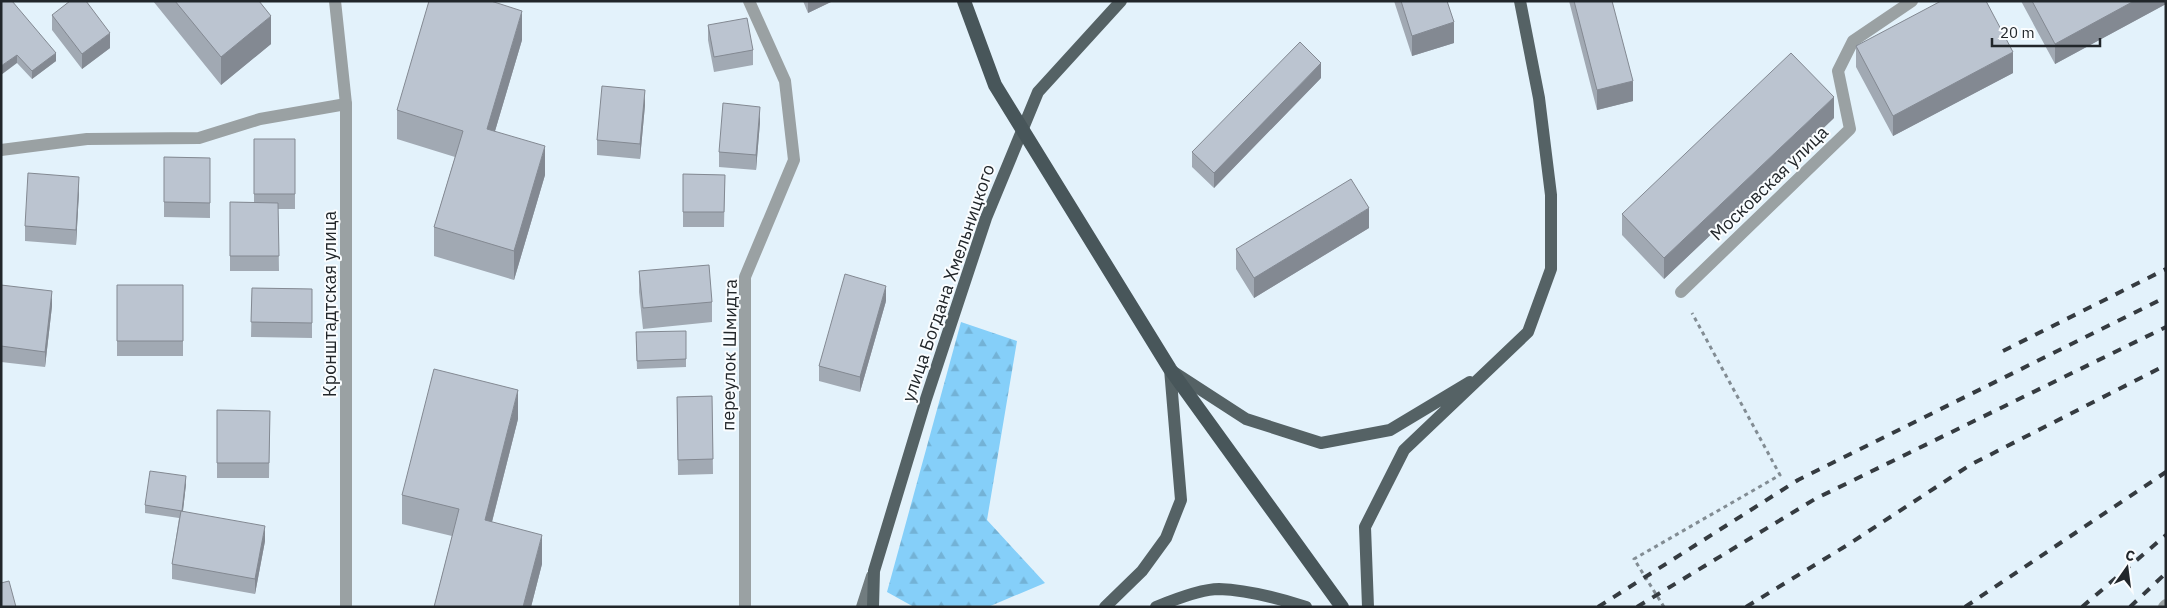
<svg xmlns="http://www.w3.org/2000/svg" width="2167" height="608" font-family="'IBM Plex Sans',sans-serif">
	<defs>
		<pattern id="forest-firs" width="22" height="20" patternUnits="userSpaceOnUse" patternTransform="scale(1.25)"><rect width="22" height="20" fill="#85cff9"/><path d="M5 1l3.5 6h-7zM16 11l3.5 6h-7z" fill="#73b2d6"/></pattern>
	</defs>
	<rect width="100%" height="100%" fill="#e3f2fb"/>
	<!-- forest -->
	<path fill="url(#forest-firs)" d="M961,322l56,19 -30,179 58,63 -57,24h-74l-27,-15z"/>
	<g fill="none" stroke-linecap="round" stroke-linejoin="round">
		<!-- path -->
		<path stroke="#828c93" stroke-width="3" stroke-dasharray="4 4" stroke-linecap="butt" d="M1664,607l-30,-48 146,-84 -88,-162"/>
		<!-- service -->
		<path stroke="#9aa1a3" stroke-width="12" d="M1,150l86,-11 112,-1 61,-19 86,-15
			M2164,607l2,-2"/>
		<!-- minor -->
		<path stroke="#9aa1a3" stroke-width="12" d="M335,1l11,103v503
			M1681,292l169,-163 -12,-58 15,-30 59,-40
			M745,607v-330l49,-117 -9,-79 -36,-80"/>
		<!-- secondary -->
		<path stroke="#717c7f" stroke-width="12" d="M862,607l10,-31"/>
		<!-- primary -->
		<path stroke="#556265" stroke-width="12" d="M1172,371l74,48 75,24 69,-13 80,-48
			M873,607l1,-36 52,-172 60,-181 52,-126 83,-91
			M1105,607l37,-36 24,-33 15,-38 -11,-131
			M1156,607c17,-7 46,-18 63,-18 30,1 59,9 87,18
			M1368,607l-3,-80 39,-77 124,-118 23,-63v-74l-12,-97 -19,-97"/>
		<!-- trunk -->
		<path stroke="#48565a" stroke-width="14" d="M964,1l31,84 175,284 172,238"/>
		<!-- rail -->
		<path stroke="#353b40" stroke-width="4" stroke-dasharray="9 9" stroke-linecap="butt" d="M2003,351l163,-82
			M1598,607l200,-127 368,-183
			M1637,607l178,-108 351,-172
			M1746,607l103,-63 121,-79 196,-100
			M1965,607l201,-135
			M2082,607l84,-72
			M2130,607l36,-34"/>
	</g>
	<!-- wall -->
	<path fill="#a1a9b3" d="M1,1l55,60 -24,18 -15,-16z
		M153,1h106l12,43 -50,41z
		M803,1h30l-25,12z
		M1394,1h53l7,42 -42,13z
		M1569,1h43l21,100 -36,9z
		M2021,1h145v3l-111,60z
		M52,15l58,33 -28,21 -30,-39z
		M708,25l45,25v15l-39,7 -6,-32z
		M522,40l-27,91 50,44 -31,105 -80,-24v-29l21,-70 -58,-18v-29z
		M1856,46l157,27 -120,63 -37,-69z
		M1321,78l-107,110 -22,-21v-15z
		M645,105l-5,54 -43,-4v-15z
		M1834,118l-170,161 -42,-44v-21z
		M760,122l-4,48 -37,-3v-15z
		M254,139h41v70h-17l1,62h-49v-69h24z
		M164,157l46,1v60l-46,-1z
		M683,174l42,1 -1,52h-41z
		M79,192l-3,53 -51,-4v-15z
		M1369,228l-115,70 -18,-29v-20z
		M639,271l73,31v20l-69,7 -4,-37z
		M1,285l51,21 -7,61 -44,-5z
		M117,285h66v71h-66z
		M252,288l60,1v49l-61,-1z
		M886,301l-26,91 -41,-11v-15z
		M686,331v36l-49,2 -1,-28z
		M712,396l1,78 -35,1 -1,-78z
		M217,410l53,1 -1,67h-52z
		M518,419l-26,103 50,42 -11,43h-97l18,-71 -50,-12v-29z
		M186,484l-3,27 82,30 -10,53 -83,-15v-15l7,-46 -34,-5v-8z"/>
	<!-- shaded-wall -->
	<path fill="#838992" d="M808,1h25l-25,12z
		M2134,1h32v3l-111,60v-20z
		M522,11v29l-35,118v-29z
		M271,16v28l-50,41v-28z
		M1454,22v21l-42,13v-20z
		M110,33v15l-28,21v-15z
		M2013,52v21l-120,63v-20z
		M56,53v8l-24,18v-8z
		M17,55v8l-16,12v-9z
		M1321,63v15l-107,110v-15z
		M1633,81v20l-36,9v-20z
		M645,90v15l-5,54v-15z
		M1834,97v21l-170,161v-21z
		M760,107v15l-4,48v-15z
		M545,146v29l-31,105v-29z
		M79,177v15l-3,53v-15z
		M1369,208v20l-115,70v-20z
		M886,286v15l-26,91v-15z
		M52,291v15l-7,61v-15z
		M518,390v29l-33,130v-29z
		M186,476v8l-4,35v-8z
		M265,526v15l-10,53v-15z
		M542,535v29l-11,43h-8z"/>
	<!-- building -->
	<path fill="#bbc4d0" stroke="#838992" d="M1,1h11l44,52 -24,18 -15,-16 -16,11z
		M70,1h16l24,32 -28,21 -30,-39z
		M175,1h84l12,15 -50,41z
		M429,1h62l31,10 -35,118 58,17 -31,105 -80,-24 29,-96 -66,-21z
		M1401,1h46l7,21 -42,14z
		M1574,1h38l21,80 -36,9z
		M1941,1h45l27,51 -120,64 -37,-70z
		M2032,1h102l-79,43z
		M747,18l6,32 -39,7 -6,-32z
		M1300,42l21,21 -107,110 -22,-21z
		M1791,53l43,44 -170,161 -42,-44z
		M602,86l43,4 -5,54 -43,-4z
		M723,103l37,4 -4,48 -37,-3z
		M254,139h41v55h-41z
		M164,157l46,1v45l-46,-1z
		M28,173l51,4 -3,53 -51,-4z
		M683,174l42,1 -1,37h-41z
		M1351,179l18,29 -115,70 -18,-29z
		M230,202l48,1 1,53h-49z
		M709,265l3,37 -69,6 -4,-37z
		M845,274l41,12 -26,91 -41,-11z
		M1,285l51,6 -7,61 -44,-6z
		M117,285h66v56h-66z
		M252,288l60,1v34l-61,-1z
		M686,331v28l-49,2 -1,-29z
		M434,369l84,21 -33,130 57,15 -19,72h-89l25,-98 -57,-14z
		M712,396l1,63 -35,1 -1,-63z
		M217,410l53,1 -1,52h-52z
		M150,471l36,5 -4,35 -37,-6z
		M181,511l84,15 -10,53 -83,-15z
		M9,581l7,26h-15v-24z"/>
	<g text-anchor="middle" dominant-baseline="central" stroke-width="4" stroke-linejoin="round" paint-order="stroke">
		<!-- street labels -->
		<g font-size="18" fill="#21262a" stroke="#fafdff">
			<text transform="translate(1769 183) rotate(-44)">Московская улица</text>
			<text transform="translate(948 283) rotate(-71)">улица Богдана Хмельницкого</text>
			<text transform="translate(329 304) rotate(-90)">Кронштадтская улица</text>
			<text transform="translate(729 355) rotate(-89)">переулок Шмидта</text>
		</g>
	</g>
	<!-- border -->
	<rect width="2167" height="608" fill="none" stroke="#21262a" stroke-width="5"/>
	<!-- north arrow -->
	<g transform="translate(2127 568) rotate(14)" stroke="#fafdff" stroke-width="4" paint-order="stroke">
	<path d="M0-4L9 19L0 12L-9 19Z" fill="#21262a"/>
	<text y="-8" font-size="14" font-weight="bold" text-anchor="middle" fill="#21262a">С</text>
	</g>
	<!-- scale -->
	<path d="M1992 38v8h108v-8" fill="none" stroke="#21262a" stroke-width="2.5"/>
	<text x="2000" y="38" font-size="15" fill="#21262a" stroke="#fafdff" stroke-width="4" paint-order="stroke">20 m</text>
</svg>
